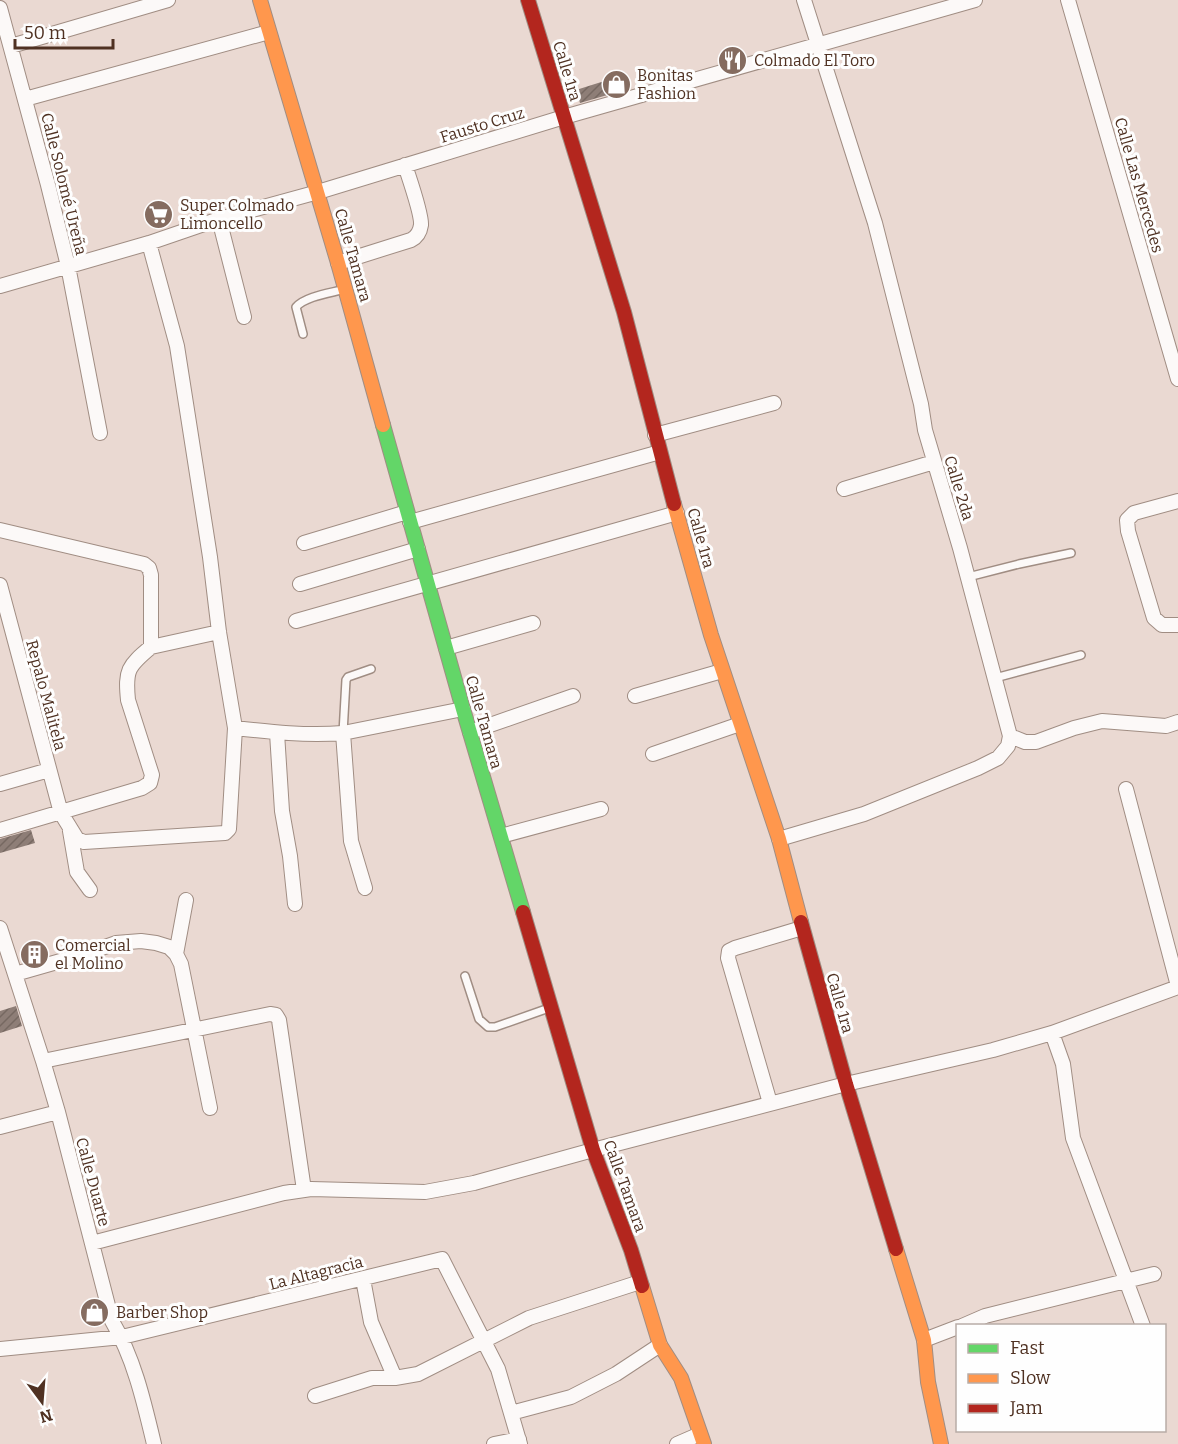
<svg xmlns="http://www.w3.org/2000/svg" width="1178" height="1444" font-family="Bitter,serif">
	<defs>
		<pattern id="building-hatch" width="6" height="6" patternUnits="userSpaceOnUse" patternTransform="scale(1.5)"><rect width="6" height="6" fill="#8e7e77"/><path d="M-1 1l2-2M0 6l6-6M5 7l2-2" fill="none" stroke="#766861"/></pattern>
	</defs>
	<rect width="100%" height="100%" fill="#ead9d2"/>
	<!-- building -->
	<path fill="url(#building-hatch)" d="M617,77l4,14 -41,12 -4,-13z
		M164,206l2,16 -13,1 -1,-16z
		M31,830l4,13 -35,10v-14z
		M16,1006l6,20 -22,7v-22z"/>
	<g fill="none" stroke-linecap="round" stroke-linejoin="round">
		<defs>
			<path id="lane" d="M303,334l-7,-27c10,-11 35,-14 49,-18
				M968,577l51,-13 52,-11
				M995,678l86,-23
				M343,733l3,-53 2,-3 23,-8
				M465,976l14,43 9,8h7l54,-19"/>
			<path id="street" d="M1068,0l110,379
				M0,8l48,177 20,81 32,167
				M11,46l157,-46
				M25,99l244,-67
				M219,219l25,98
				M338,263l73,-23c6,-3 9,-8 10,-15 1,-11 -12,-47 -16,-60
				M0,286l149,-43 70,-24 99,-27 246,-75 411,-117
				M655,435l119,-32
				M844,489l90,-27
				M1178,501l-44,12 -7,7 1,11 26,87 8,7h16
				M410,522l250,-70
				M0,530l144,34 5,4 2,7v72c-23,19 -26,23 -23,53l24,75 -2,8 -8,5 -142,42
				M304,543l103,-31
				M300,584l118,-35
				M0,585l61,228 16,26 7,3 141,-9 4,-4 6,-101 -16,-96 -9,-75 -33,-211 -28,-103
				M296,621l381,-108
				M151,647l68,-15
				M446,648l87,-25
				M635,696l87,-25
				M235,728c36,4 72,8 108,5l120,-24
				M470,732l103,-36
				M277,733l5,78 8,45 5,48
				M343,733l8,108 14,47
				M1010,736l15,6h11l38,-14 28,-7 64,5 12,-4
				M653,754l87,-30
				M0,784l49,-14
				M1126,789l52,197
				M70,831l7,41 13,18
				M501,836l100,-27
				M779,839l85,-25 114,-46 20,-10 10,-12 2,-10 -50,-188 -35,-118 -4,-26 -46,-181 -71,-223
				M0,928l43,133 15,51 54,209c22,37 32,81 42,123
				M176,954l10,-54
				M15,974l70,-20 31,-11 25,-2 15,2 13,4 7,7 5,10 29,144
				M1052,1033l11,31 10,74 70,188
				M43,1061l227,-47 6,1 3,5 25,170
				M770,1103l-42,-145 1,-7 6,-3 67,-20
				M0,1127l58,-15
				M92,1243l192,-50 27,-4 114,3 49,-9 119,-33 253,-66 147,-34 59,-17 126,-46
				M363,1279l8,43 24,56 23,-4 111,-56 111,-36
				M962,1326l23,-10 169,-42
				M924,1340l34,-13
				M0,1349l122,-12 320,-78 56,110 22,75
				M315,1396l57,-18h23
				M511,1413l60,-16 45,-23 44,-29
				M494,1444l25,-5
				M677,1444l23,-10"/>
			<path id="fast" d="M383,425l80,284 60,203"/>
			<path id="slow" d="M260,0l78,263 45,162
				M674,504l37,131 68,204 22,83
				M896,1249l28,91 4,42 13,62
				M642,1286l18,59 21,33 23,66"/>
			<path id="jam" d="M528,0l96,312 50,192
				M523,912l70,238 38,100 11,36
				M801,922l45,162 50,165"/>
		</defs>
		<!-- lane casing -->
		<use href="#lane" stroke="#a08d83" stroke-width="10"/>
		<!-- street casing -->
		<use href="#street" stroke="#a08d83" stroke-width="16"/>
		<!-- fast casing -->
		<use href="#fast" stroke="#a08d83" stroke-width="16"/>
		<!-- slow casing -->
		<use href="#slow" stroke="#a08d83" stroke-width="16"/>
		<!-- jam casing -->
		<use href="#jam" stroke="#a08d83" stroke-width="16"/>
		<!-- lane -->
		<use href="#lane" stroke="#fcf9f8" stroke-width="7"/>
		<!-- street -->
		<use href="#street" stroke="#fcf9f8" stroke-width="14"/>
		<!-- fast -->
		<use href="#fast" stroke="#63d668" stroke-width="14"/>
		<!-- slow -->
		<use href="#slow" stroke="#ff974d" stroke-width="14"/>
		<!-- jam -->
		<use href="#jam" stroke="#b3261e" stroke-width="14"/>
	</g>
	<!-- icons -->
	<defs>
		<symbol id="restaurant-disc" viewBox="-11 -11 22 22"><circle r="9.5" fill="#856c60" stroke="#fefefe"/><path d="M-5-6h1v4h1v-4h1v4h1v-4h1v5L-1.5 .5V6h-2V.5L-5-1ZM5-6V6H3V1.5H1.5Q1.5-4 5-6Z" fill="#fff"/></symbol>
		<symbol id="shop-disc" viewBox="-11 -11 22 22"><circle r="9.5" fill="#856c60" stroke="#fefefe"/><path d="M-5-2.5h2.3a2.7 3.5 0 0 1 5.4 0H5L5.5 6h-11ZM-1.5-2.5h3a1.5 2.3 0 0 0-3 0Z" fill="#fff"/></symbol>
		<symbol id="supermarket-disc" viewBox="-11 -11 22 22"><circle r="9.5" fill="#856c60" stroke="#fefefe"/><path d="M-6-5.5h2.5l.6 2H6L4.5 2H-2.5L-4.4-4H-6ZM-1.5 3.2a1.3 1.3 0 1 0 .1 0ZM3 3.2a1.3 1.3 0 1 0 .1 0Z" fill="#fff"/></symbol>
		<symbol id="building-disc" viewBox="-11 -11 22 22"><circle r="9.5" fill="#856c60" stroke="#fefefe"/><path d="M-4-6H4V6H1V3H-1V6H-4ZM-2.5-4.3h1.7v1.8h-1.7ZM.8-4.3h1.7v1.8H.8ZM-2.5-1h1.7V.8h-1.7ZM.8-1h1.7V.8H.8Z" fill="#fff"/></symbol>
	</defs>
	<g fill-rule="evenodd">
		<use href="#restaurant-disc" x="716" y="44" width="33" height="33"/>
		<use href="#shop-disc" x="600" y="68" width="33" height="33"/>
		<use href="#supermarket-disc" x="142" y="198" width="33" height="33"/>
		<use href="#building-disc" x="18" y="938" width="33" height="33"/>
		<use href="#shop-disc" x="78" y="1296" width="33" height="33"/>
	</g>
	<g text-anchor="middle" dominant-baseline="central" stroke-width="6" stroke-linejoin="round" paint-order="stroke">
		<!-- poi labels -->
		<g font-size="16" fill="#4f3122" stroke="#fefefe" text-anchor="start">
			<text x="754" y="60">Colmado El Toro</text>
			<text x="637" y="75">Bonitas<tspan x="637" dy="18">Fashion</tspan></text>
			<text x="180" y="205">Super Colmado<tspan x="180" dy="18">Limoncello</tspan></text>
			<text x="55" y="945">Comercial<tspan x="55" dy="18">el Molino</tspan></text>
			<text x="116" y="1312">Barber Shop</text>
		</g>
		<!-- street labels -->
		<g font-size="16" fill="#4f3122" stroke="#fefefe">
			<text transform="translate(567 71) rotate(73)">Calle 1ra</text>
			<text transform="translate(482 125) rotate(-17)">Fausto Cruz</text>
			<text transform="translate(64 184) rotate(76)">Calle Solomé Ureña</text>
			<text transform="translate(1139 185) rotate(74)">Calle Las Mercedes</text>
			<text transform="translate(353 255) rotate(74)">Calle Tamara</text>
			<text transform="translate(959 488) rotate(73)">Calle 2da</text>
			<text transform="translate(701 538) rotate(74)">Calle 1ra</text>
			<text transform="translate(46 695) rotate(75)">Repalo Malitela</text>
			<text transform="translate(484 722) rotate(74)">Calle Tamara</text>
			<text transform="translate(840 1003) rotate(74)">Calle 1ra</text>
			<text transform="translate(93 1182) rotate(75)">Calle Duarte</text>
			<text transform="translate(625 1186) rotate(70)">Calle Tamara</text>
			<text transform="translate(316 1273) rotate(-14)">La Altagracia</text>
		</g>
	</g>
	<!-- legend -->
	<rect x="956" y="1324" width="210" height="108" fill="#fefefe" stroke="#b8aca6" stroke-width="1.5"/>
	<rect x="968" y="1344" width="30" height="9" fill="#63d668" stroke="#b8aca6" stroke-width="1.5"/>
	<text x="1010" y="1354" font-size="18" fill="#4f3122">Fast</text>
	<rect x="968" y="1374" width="30" height="9" fill="#ff974d" stroke="#b8aca6" stroke-width="1.5"/>
	<text x="1010" y="1384" font-size="18" fill="#4f3122">Slow</text>
	<rect x="968" y="1404" width="30" height="9" fill="#b3261e" stroke="#b8aca6" stroke-width="1.5"/>
	<text x="1010" y="1414" font-size="18" fill="#4f3122">Jam</text>
	<!-- north arrow -->
	<g transform="translate(42 1402) rotate(164)" stroke="#fefefe" stroke-width="4.5" paint-order="stroke">
	<path d="M0-4.5L10 22L0 15L-10 22Z" fill="#4f3122"/>
	<text y="-9" font-size="16" font-weight="bold" text-anchor="middle" fill="#4f3122">N</text>
	</g>
	<!-- scale -->
	<path d="M15 39v9h98v-9" fill="none" stroke="#4f3122" stroke-width="3"/>
	<text x="24" y="39" font-size="18" fill="#4f3122" stroke="#fefefe" stroke-width="4.5" paint-order="stroke">50 m</text>
</svg>
